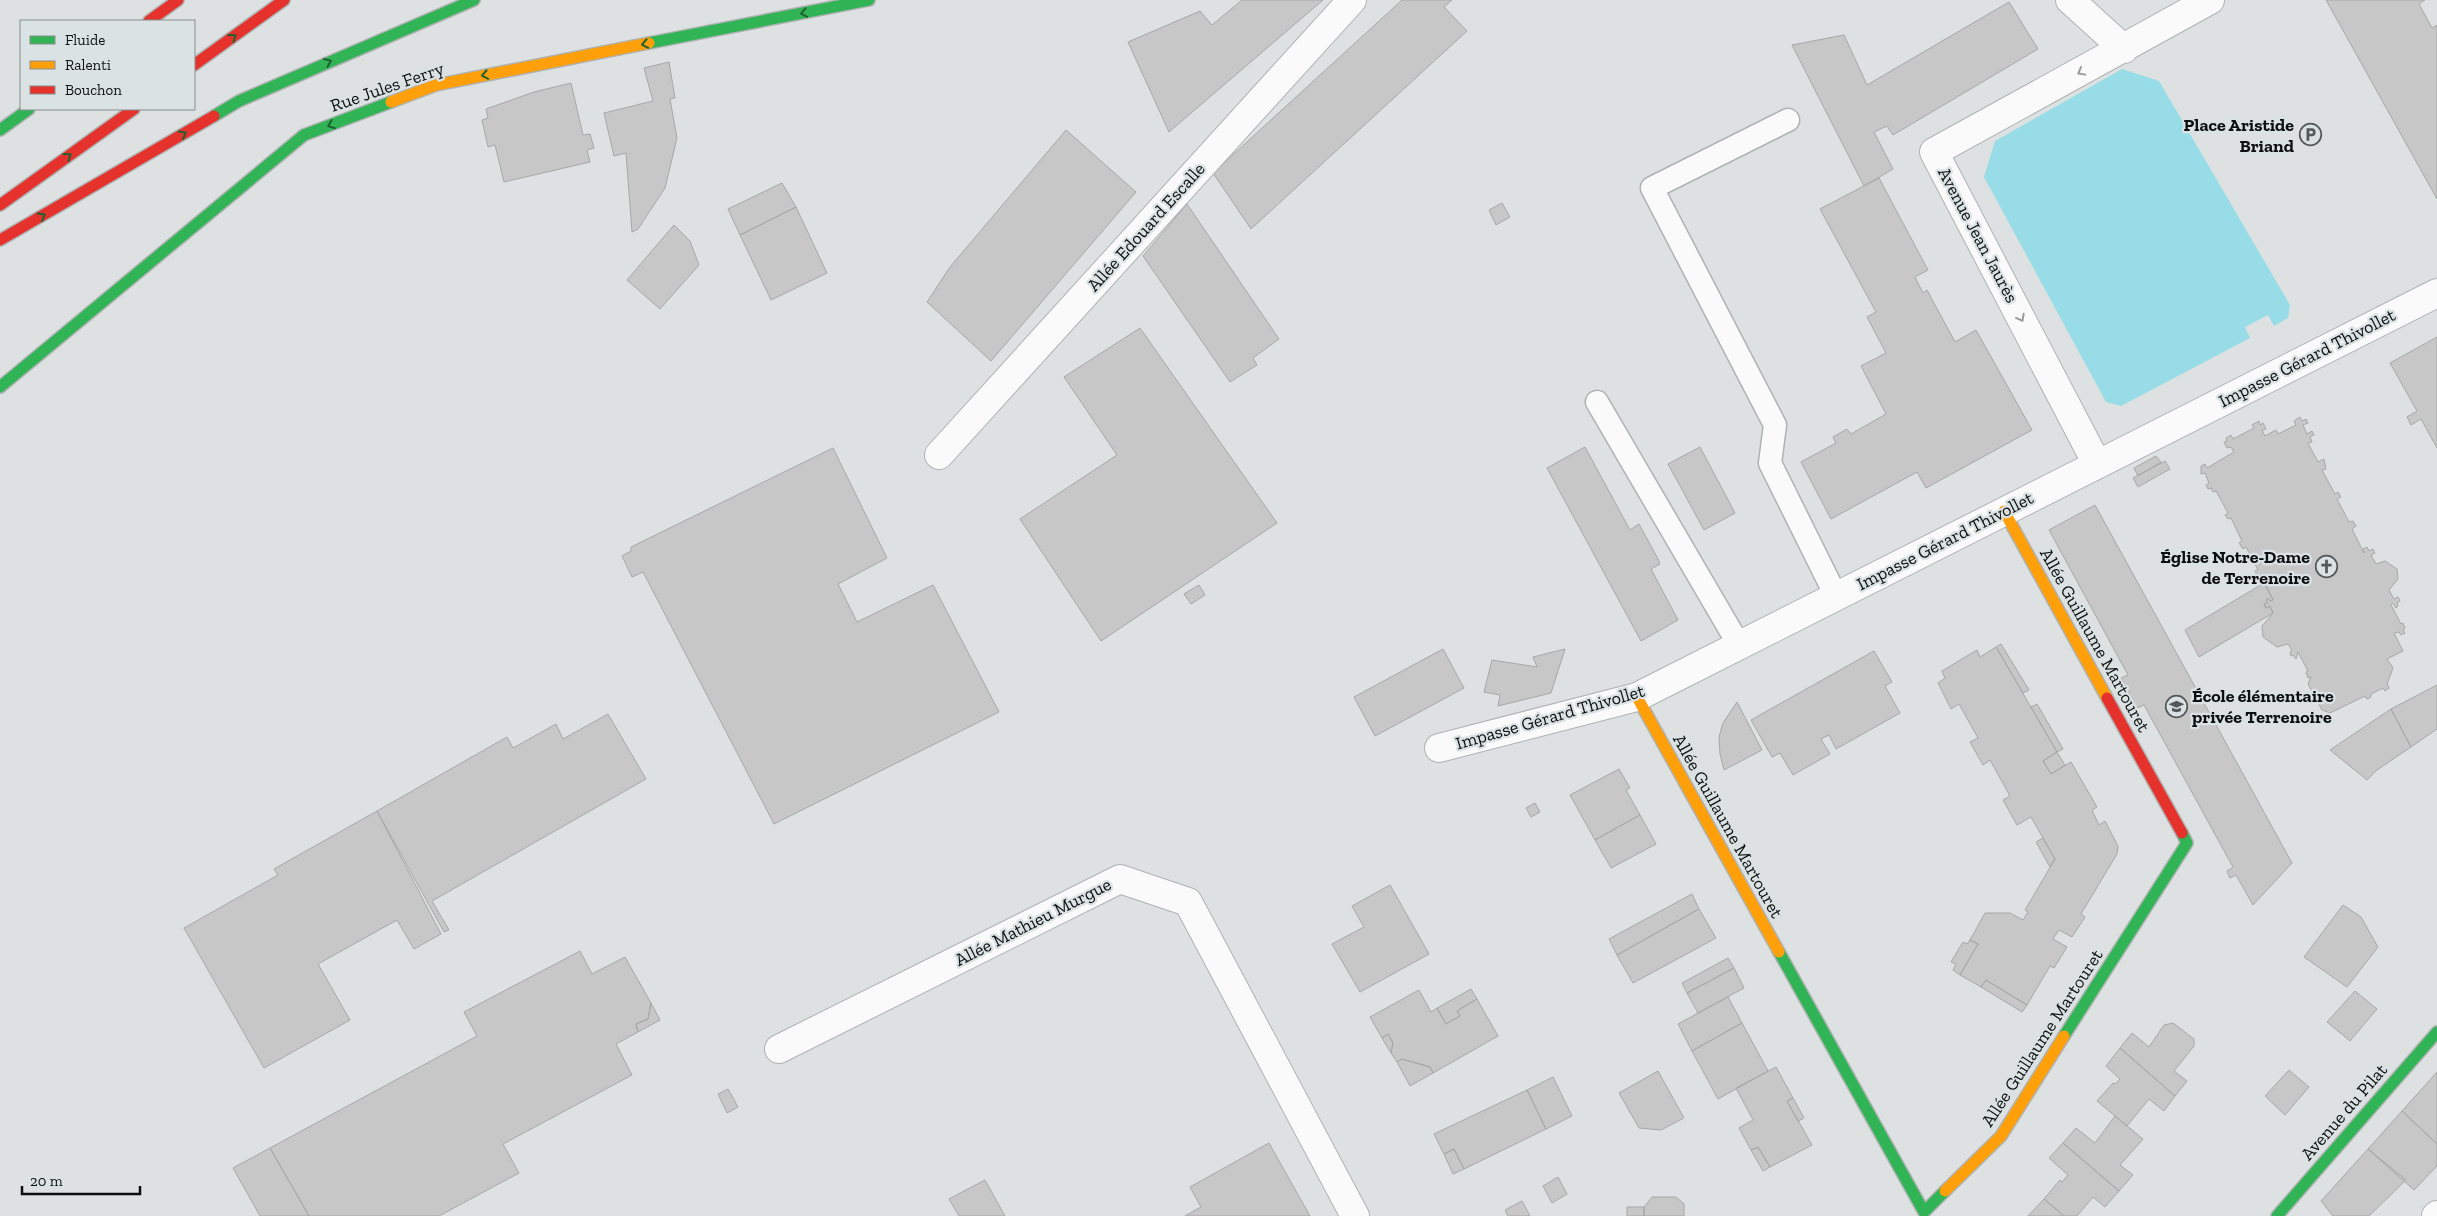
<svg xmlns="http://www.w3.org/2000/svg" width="2437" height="1216" font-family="'Zilla Slab',serif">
	<rect width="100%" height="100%" fill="#dde1e1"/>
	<!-- park -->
	<path fill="#97dce7" d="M2122,69l37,12 131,224 -2,13 -14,8 -6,-11 -23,12 5,11 -129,68 -15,-4 -122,-225 11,-36z"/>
	<!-- building -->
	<path fill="#c7c7c7" stroke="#a7a7a7" d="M1242,0h81l-154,132 -41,-90 72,-31 12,14z
		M1402,0h50l-8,7 23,24 -216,198 -38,-56z
		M2326,0h99l-6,4 13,24 5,-3v174z
		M2009,2l29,47 -145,86 -6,-9 -13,6 19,37 -29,17 -72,-141 52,-10 23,50z
		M669,62l6,36 -5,1 7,39 -12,50 -27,41 -6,3 -6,-79 -12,3 -10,-43 49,-12 -9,-33z
		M571,83l12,52 7,-1 4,14 -7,2 3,12 -86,20 -9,-37 -7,2 -6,-27 6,-2 -2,-9 48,-17z
		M1066,130l70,62 -145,169 -64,-59 23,-35z
		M1879,178l49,92 -13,7 8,16 4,-3 28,52 21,-12 56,100 -106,58 -9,-16 -86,47 -30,-57 35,-19 -3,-6 14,-8 4,5 35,-20 -25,-48 25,-13 -19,-36 9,-5 -56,-103z
		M782,183l14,24 -56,28 -12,-26z
		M1502,203l8,14 -14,8 -7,-15z
		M1187,204l92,135 -26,19 4,7 -27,17 -87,-126z
		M796,207l31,66 -56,27 -31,-65z
		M674,225l16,16 9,24 -39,44 -33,-29z
		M1140,328l137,195 -176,118 -81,-122 97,-64 -53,-78z
		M2437,337v111l-16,-29 -10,6 -4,-8 10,-6 -27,-48z
		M2300,417l2,4 4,-2 2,4 -5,2 4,9 5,-3 2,4 -4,2 2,5 -4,1 10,19 6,-3 2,10 -4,1 13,24 3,-2 3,5 -4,2 12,23 4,-1 3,5 -4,3 12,24 -1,-4 4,-2 2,4 4,-2 2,4 -4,2 5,9 9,-3 12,8 1,10 -9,11 5,9 4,-2 2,4 -3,2 1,3 -2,2 -3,-5 -2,2 10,19 2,-1 2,5 -2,2 2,3 -4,2 -2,-3 -5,1 9,18 -16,8 6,9 -6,16 2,4 -4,3 -2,-3 -12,6v3l-4,2 -2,-3 -35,17 -8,-3 -14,-26 3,-7 -3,1 -2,-6 2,-1 -10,-19 -2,7 -3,-4 -2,1 -1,-4 2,-2 -4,-6 -11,3 -14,-10 -1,-11 11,-13 -3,-7 -4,2 -2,-4 4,-1 -2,-3 2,-2 2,3 3,-1 -12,-25 -3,2 -3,-6 3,-1 -12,-23 -3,2 -4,-6 3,-2 -11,-23 -3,1 -3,-4 3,-2 -12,-22 -3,1 -2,-4 -3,1 -2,-4 3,-2 -4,-10 -4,1v-8l4,-2 2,4 27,-16 -3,-5 -4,1 -3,-6 3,-1 -1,-3 5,-3 2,4 21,-11 -2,-3 7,-4 1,4 3,-2 3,6 -4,1 3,6 11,-6 2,4 18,-9 -2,-4z
		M1585,447l45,83 9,-6 19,35 2,5 -9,5 27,51 -37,21 -94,-173z
		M1700,447l35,66 -31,17 -36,-66z
		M833,448l54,110 -49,26 19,38 76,-37 66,127 -225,112 -131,-252 -11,5 -10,-21 9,-5v-4z
		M2156,456l5,6 -23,14 -4,-8z
		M2165,461l5,8 -32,18 -5,-9z
		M2095,505l197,358 -39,42 -17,-30 -6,3 -3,-7 6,-4 -89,-162 -7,3 -4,-7 -12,-23 7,-3 -79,-145z
		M2264,583l9,17 -3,1 -2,-3 -2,2 2,3 -4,1 2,4 4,-2 3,7 -74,44 -14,-27z
		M1199,585l6,10 -14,9 -7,-10z
		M2001,644l28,46 -6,3 -27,-46z
		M1996,647l61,105 -14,9 8,13 20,-12 26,45 -5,3 7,15 6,-4 13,25 -1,8 -36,60 4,3 -13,20 -13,-7 -6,9 14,8 -13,21 -4,-2 -23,39 -41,-25 -5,7 -21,-12 18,-31 -8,-4 15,-27h25l13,7 5,-8 -3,-2 30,-51 -24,-42 -14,8 -14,-25 7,-4 -20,-36 -7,5 -13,-23 8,-4 -19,-34 -8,5 -13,-26 7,-5 -3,-7 35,-21 3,7z
		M1443,649l21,39 -89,48 -21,-39z
		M1565,649l-14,44 -53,13 2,-11 -16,-3 8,-32 45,7 -4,-10z
		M1874,651l18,31 -7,4 15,27 -64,36 -7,-14 -8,4 9,15 -37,21 -13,-22 -8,4 -21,-37z
		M2437,685v44l-26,18 -20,-38z
		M1737,702l25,48 -38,20 -4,-16 -1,-17 4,-14z
		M2037,704l26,45 -6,3 -26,-45z
		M2391,709l20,38 -34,23 -10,10 -37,-30z
		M608,714l38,65 -214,122 17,29 -5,2 -67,-121 130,-74 6,11 43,-24 7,15z
		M2057,752l8,13 -14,9 -8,-13z
		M1619,769l11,19 -4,2 14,25 -45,25 -25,-45z
		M1535,803l5,9 -9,5 -5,-9z
		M377,811l64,123 -27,15 -17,-29 -79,44 32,56 -86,48 -80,-140 94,-53 -4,-6z
		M1640,815l16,29 -45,24 -16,-28z
		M2043,838l12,21 -5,8 -14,-25z
		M1390,885l39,69 -69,38 -28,-48 32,-17 -12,-21z
		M1692,894l7,15 -82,46 -8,-16z
		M2343,905l18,12 17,30 -31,40 -43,-30z
		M1699,909l17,29 -83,45 -16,-28z
		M1970,940l8,4 -18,31 -7,-5 3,-6 -5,-2 12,-20 4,2z
		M580,951l12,23 33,-17 26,46 -3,16 -12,5 2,8 -22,12 16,31 -129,69 16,29 -80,43h-130l-39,-68 207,-112 -13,-24z
		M1728,958l6,10 -47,25 -5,-10z
		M1734,968l10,20 -46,25 -11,-20z
		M1986,980l41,25 -5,7 -41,-25z
		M1471,989l6,10 -20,12 3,5 -14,8 -9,-16z
		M1419,990l12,22 6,-4 9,16 14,-8 -3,-5 20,-12 21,37 -65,37 -3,-6 -28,-8 -5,3 -6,-9 2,-10 -5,-9 -6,4 -12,-21z
		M2355,991l22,18 -27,32 -23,-19z
		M1728,997l14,26 -50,28 -14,-27z
		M651,1003l9,17 -22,12 -2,-8 12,-5z
		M1742,1023l26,48 -50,28 -26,-48z
		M2173,1023l21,16v7l-20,25 13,10 -12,15 -55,-48 12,-15 17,14 15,-22z
		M1388,1034l5,9 -2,10 -9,-15z
		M2120,1048l55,48 -11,15 -15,-12 -22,27 -30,-25 16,-18 2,1 5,-5 -14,-13z
		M1402,1059l28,8 3,6 -23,13 -13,-24z
		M1776,1067l17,31 -6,3 25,44 -42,22 -12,-20 -7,3 -12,-22 14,-8 -17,-32z
		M2289,1070l20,17 -24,28 -20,-19z
		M1658,1071l26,47 -23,12 -22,-2 -20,-35z
		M2437,1072v72l-35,-33z
		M1553,1077l19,39 -26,13 -19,-39z
		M728,1089l10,18 -11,6 -9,-19z
		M1527,1090l19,39 -82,40 -10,-20 -10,5 -10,-20z
		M1793,1098l11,20 -6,3 -11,-20z
		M2402,1111l35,33v22l-23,24 -46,-41z
		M2115,1116l28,23 -23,26 13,10 -14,16 -56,-48 13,-15 19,15z
		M1269,1143l41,73h-125l16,-9 -11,-20z
		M2063,1143l56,48 -14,16 -12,-10 -16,19h-13l-20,-17 16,-19 2,2 6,-7 -19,-17z
		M1758,1147l12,20 -7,4 -12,-21z
		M270,1148l39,68h-49l-27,-48z
		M1454,1149l10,20 -11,5 -9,-20z
		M2368,1149l38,31 -37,36h-36l-12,-15z
		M1558,1177l9,17 -15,9 -9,-17z
		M985,1180l20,36h-46l-10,-17z
		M1652,1197h24l8,7v12h-40v-9z
		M2044,1199l20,17h-36z
		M1522,1201l8,15h-22l-3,-6z
		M1627,1207h17v9h-17z"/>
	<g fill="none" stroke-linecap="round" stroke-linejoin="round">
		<defs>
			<path id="lane" d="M1788,120l-136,68 123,237 -5,38 66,133
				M1597,402l142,243"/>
			<path id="street" d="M2070,0l54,49
				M939,455l413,-455
				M2097,464l-163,-312 276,-152
				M1439,748l198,-51 800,-404
				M779,1049l341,-170 68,23 167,314
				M2436,1216l1,-1"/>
			<path id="fast" d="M649,43l220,-43
				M214,116l25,-15 235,-101
				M0,130l29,-21
				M0,387l304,-252 87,-33
				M1779,952l145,260 21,-21
				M2064,1036l123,-193 -5,-10
				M2277,1216l160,-184"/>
			<path id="slow" d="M391,102l45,-17 213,-42
				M2004,511l103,187
				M1637,697l142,255
				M1945,1191l56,-55 63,-100"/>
			<path id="jam" d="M149,21l29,-21
				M194,65l90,-65
				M0,205l134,-96
				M0,240l214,-124
				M2107,698l75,135"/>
		</defs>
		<!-- lane casing -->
		<use href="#lane" stroke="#afb2b2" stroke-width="25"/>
		<!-- street casing -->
		<use href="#street" stroke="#afb2b2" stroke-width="30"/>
		<!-- fast casing -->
		<use href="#fast" stroke="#afb2b2" stroke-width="14"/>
		<!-- slow casing -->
		<use href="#slow" stroke="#afb2b2" stroke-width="14"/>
		<!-- jam casing -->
		<use href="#jam" stroke="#afb2b2" stroke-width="14"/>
		<!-- lane -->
		<use href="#lane" stroke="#fafafa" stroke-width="22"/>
		<!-- street -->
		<use href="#street" stroke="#fafafa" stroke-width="28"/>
		<!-- fast -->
		<use href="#fast" stroke="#30b455" stroke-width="11"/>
		<!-- slow -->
		<use href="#slow" stroke="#ff9f0a" stroke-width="11"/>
		<!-- jam -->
		<use href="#jam" stroke="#e5322d" stroke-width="11"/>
	</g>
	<!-- one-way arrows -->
	<defs><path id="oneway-chevron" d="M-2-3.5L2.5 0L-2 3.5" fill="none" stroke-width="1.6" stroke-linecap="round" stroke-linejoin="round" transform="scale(1.25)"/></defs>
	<g stroke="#1e6232">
		<use href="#oneway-chevron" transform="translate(804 13) rotate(169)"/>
		<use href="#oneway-chevron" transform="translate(233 37) rotate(-36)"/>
		<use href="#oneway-chevron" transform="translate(645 44) rotate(169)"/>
		<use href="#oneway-chevron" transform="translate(328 62) rotate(-24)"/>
		<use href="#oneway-chevron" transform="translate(485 75) rotate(169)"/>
		<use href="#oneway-chevron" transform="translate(331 125) rotate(159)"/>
		<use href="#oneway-chevron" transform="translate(183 134) rotate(-30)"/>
		<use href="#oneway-chevron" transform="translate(68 156) rotate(-36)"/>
		<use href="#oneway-chevron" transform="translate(42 216) rotate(-30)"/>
	</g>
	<g stroke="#9b9c9c">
		<use href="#oneway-chevron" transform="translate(2081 72) rotate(151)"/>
		<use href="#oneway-chevron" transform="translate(2021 318) rotate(62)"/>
	</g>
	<!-- icons -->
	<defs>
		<symbol id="parking-ring" viewBox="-11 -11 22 22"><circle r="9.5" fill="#dbe2e3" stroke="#555858" stroke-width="1.5"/><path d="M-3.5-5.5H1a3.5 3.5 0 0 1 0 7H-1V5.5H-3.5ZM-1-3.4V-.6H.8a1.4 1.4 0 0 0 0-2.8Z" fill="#555858"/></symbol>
		<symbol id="church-ring" viewBox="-11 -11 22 22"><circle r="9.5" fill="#dbe2e3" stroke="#555858" stroke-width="1.5"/><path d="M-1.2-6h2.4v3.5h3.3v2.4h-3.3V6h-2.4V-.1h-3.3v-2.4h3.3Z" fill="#555858"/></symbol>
		<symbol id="school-ring" viewBox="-11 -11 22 22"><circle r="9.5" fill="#dbe2e3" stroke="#555858" stroke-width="1.5"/><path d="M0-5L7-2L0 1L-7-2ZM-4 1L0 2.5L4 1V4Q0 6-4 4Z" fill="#555858"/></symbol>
	</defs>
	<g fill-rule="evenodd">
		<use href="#parking-ring" x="2298" y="122" width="25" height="25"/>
		<use href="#church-ring" x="2314" y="554" width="25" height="25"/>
		<use href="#school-ring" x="2164" y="694" width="25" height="25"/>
	</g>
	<g text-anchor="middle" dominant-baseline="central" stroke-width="4.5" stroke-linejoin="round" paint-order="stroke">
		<!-- street labels -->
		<g font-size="18" fill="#0c0f0f" stroke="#dbe2e3">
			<text transform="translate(387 87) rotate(-19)">Rue Jules Ferry</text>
			<text transform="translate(1146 227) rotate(-48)">Allée Edouard Escalle</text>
			<text transform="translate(1978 235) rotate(62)">Avenue Jean Jaurès</text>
			<text transform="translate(2307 358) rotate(-27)">Impasse Gérard Thivollet</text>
			<text transform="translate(1945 541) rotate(-27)">Impasse Gérard Thivollet</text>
			<text transform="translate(2095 640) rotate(61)">Allée Guillaume Martouret</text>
			<text transform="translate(1550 717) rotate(-16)">Impasse Gérard Thivollet</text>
			<text transform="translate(1728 826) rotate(61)">Allée Guillaume Martouret</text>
			<text transform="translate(1033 922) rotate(-27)">Allée Mathieu Murgue</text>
			<text transform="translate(2042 1038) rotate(-57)">Allée Guillaume Martouret</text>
			<text transform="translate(2344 1112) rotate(-49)">Avenue du Pilat</text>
		</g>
		<!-- poi labels -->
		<g font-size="18" font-weight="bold" fill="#0c0f0f" stroke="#dbe2e3" text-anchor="end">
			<text x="2294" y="125">Place Aristide<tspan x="2294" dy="21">Briand</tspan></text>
			<text x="2310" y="557">Église Notre-Dame<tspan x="2310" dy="21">de Terrenoire</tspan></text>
			<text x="2192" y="696" text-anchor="start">École élémentaire<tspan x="2192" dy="21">privée Terrenoire</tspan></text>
		</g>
	</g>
	<!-- legend -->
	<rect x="20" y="20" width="175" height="90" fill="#dbe2e3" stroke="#888e8e"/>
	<rect x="30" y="36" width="25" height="8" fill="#30b455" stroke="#888e8e"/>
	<text x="65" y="45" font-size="15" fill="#0c0f0f">Fluide</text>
	<rect x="30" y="61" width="25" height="8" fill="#ff9f0a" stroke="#888e8e"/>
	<text x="65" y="70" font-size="15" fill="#0c0f0f">Ralenti</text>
	<rect x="30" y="86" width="25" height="8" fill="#e5322d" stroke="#888e8e"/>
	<text x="65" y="95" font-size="15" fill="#0c0f0f">Bouchon</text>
	<!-- scale -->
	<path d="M22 1186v8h118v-8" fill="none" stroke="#0c0f0f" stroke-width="2.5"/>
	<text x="30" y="1186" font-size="15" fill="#0c0f0f" stroke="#dbe2e3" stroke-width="4" paint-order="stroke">20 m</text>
</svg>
